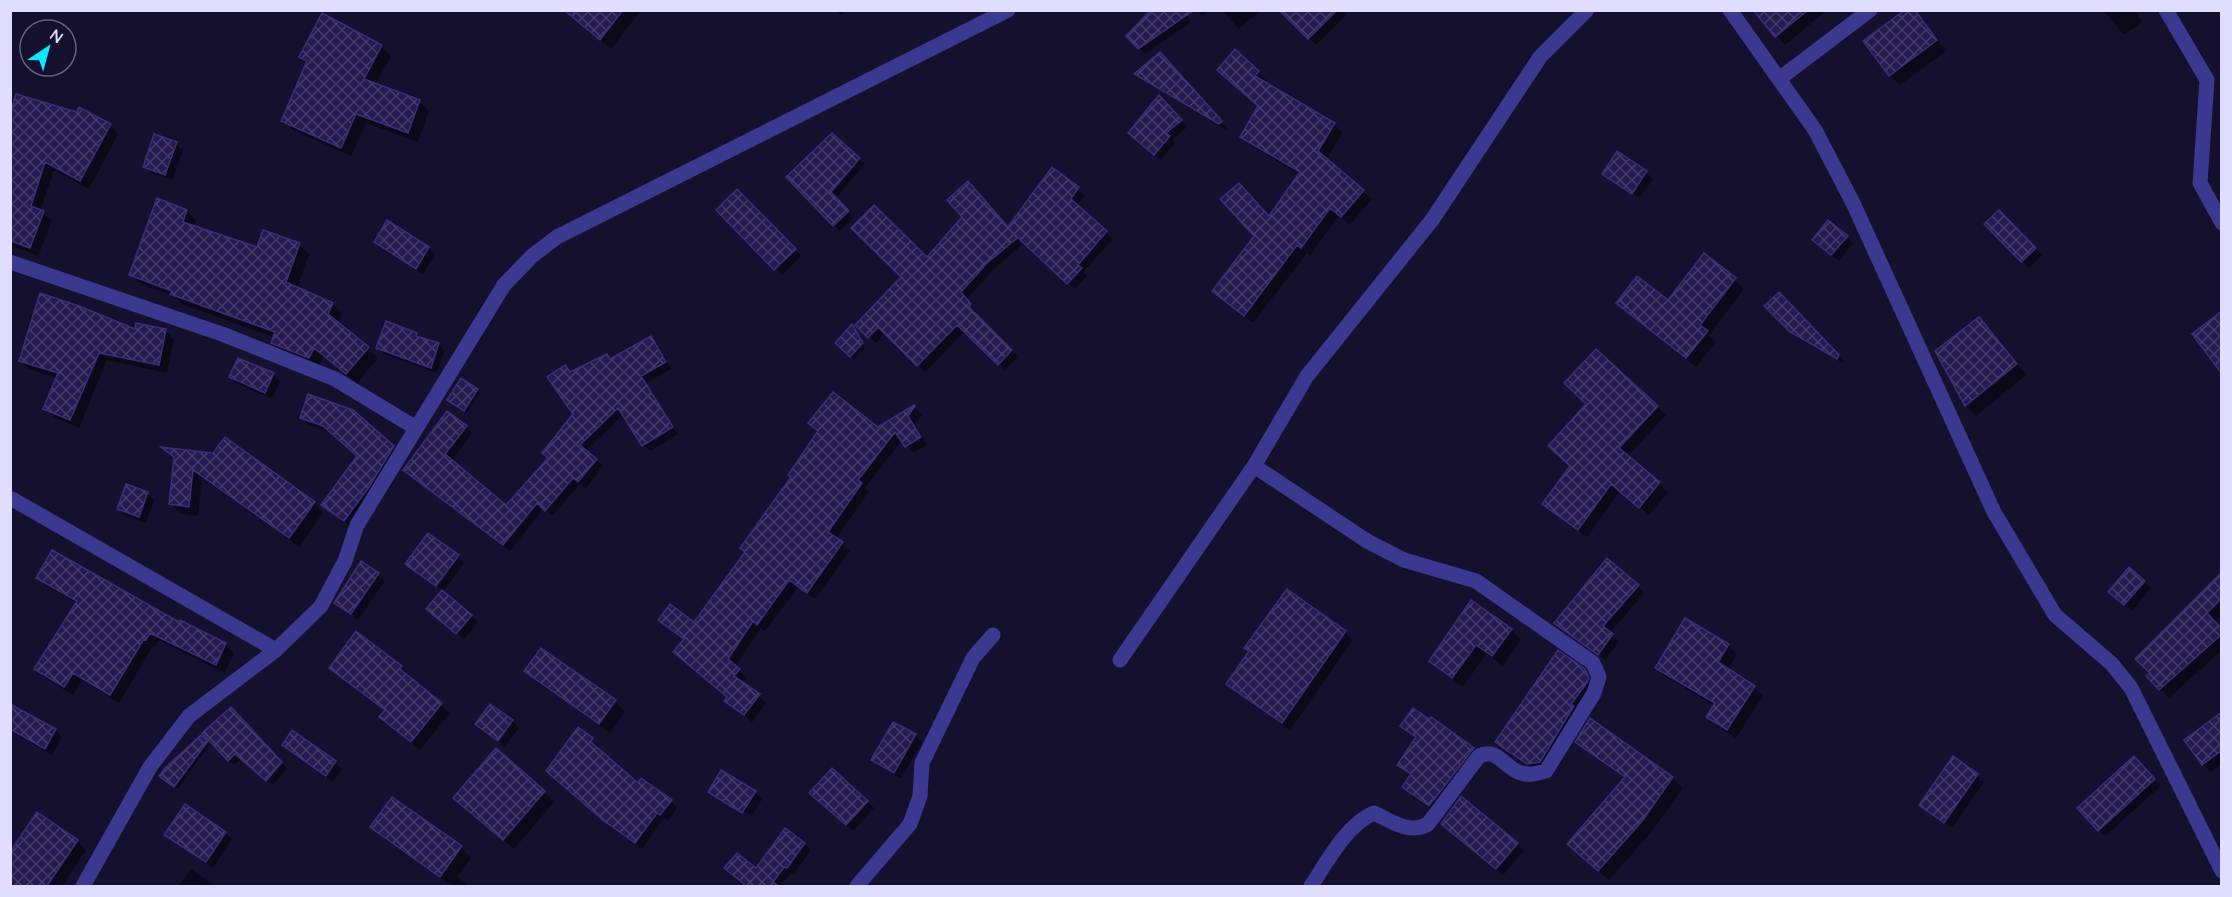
<svg xmlns="http://www.w3.org/2000/svg" width="2232" height="897" font-family="Quicksand,sans-serif">
	<defs>
		<pattern id="building-cross-hatch" width="8" height="8" patternUnits="userSpaceOnUse" patternTransform="scale(1.5)"><rect width="8" height="8" fill="#251b50"/><path d="M0 0l8 8M0 8l8-8" fill="none" stroke="#443c6a"/></pattern>
	</defs>
	<rect width="100%" height="100%" fill="#15102e"/>
	<!-- shadow -->
	<path fill="#0007" d="M563,10h78l-30,39z
		M836,10h9l-4,5z
		M1149,10h33l9,12 -46,32 -17,-18 23,-23z
		M1197,10h13l-8,6z
		M1222,10h39l-22,19z
		M1286,10h56l4,5 -30,30 -32,-32z
		M1765,10h62l-42,35 -26,-29z
		M1914,10l32,41 -46,34 -10,-10z
		M2103,10h31l8,12 -18,13z
		M381,46l10,10 -16,29 44,16 10,10 -11,31 -52,-19 -15,33 -58,-26 -10,-10 25,-56 -7,-7z
		M1235,52l32,29 -2,2 69,41 8,9 -16,27 46,39 -22,26 -11,-10 -29,41 -3,-3 -54,70 -39,-32 56,-73 30,-43 -49,-30 -9,-8 18,-30z
		M1166,60l61,69 -1,1 -83,-50 -6,-6z
		M10,99l100,26 8,9 -29,55 -35,-19 -14,41 12,10 -14,35 -28,-11z
		M1166,104l21,23 -15,13 3,3 -14,17 -25,-20z
		M832,135l33,29 -30,35 18,19 -13,13 -52,-54z
		M176,144l7,6 -11,30 -21,-7 -6,-7z
		M1052,169l33,26 -8,11 36,33 -30,33 4,4 -12,13 -59,-55 -2,2 8,9 -28,24 -28,31 11,12 -3,2 44,43 -13,13 -40,-39 -40,41 -39,-40 -10,11 -19,-18 70,-66 81,-30z
		M1646,172l7,7 -14,20v-2l-29,-20z
		M737,191l64,65 -19,19 -64,-65z
		M187,211l9,10 -2,6 64,22 6,-17 35,13 10,9 -12,35 36,15 9,10 -4,10 40,34 -21,25 -33,-27 -5,11 -37,-15 -10,-9 3,-5 -93,-34 -7,-7 -34,-13 -10,-10z
		M1998,212l44,43 -13,13 -43,-44z
		M1847,237l6,6 -14,18 -18,-15z
		M375,242l53,6 7,6 -12,20 -41,-25z
		M1704,255l40,34 -35,46 7,7 -20,25 -78,-64 50,-1z
		M1779,294l65,68 -1,1 -46,-25 -31,-32z
		M1979,319l47,56 -50,41 -10,-10 -29,-55z
		M855,329l10,18 -11,12 -17,-16z
		M165,330l9,9 -7,34 -60,-13 -28,68 -25,-11 -9,-8 13,-31 -29,-9 -8,-8 115,-30z
		M417,334l5,5 16,5 6,6 -7,23 -53,-19 -6,-6z
		M651,338l6,6 14,25 -25,14 32,51 -28,17 -7,-6 -19,-31 -38,37 17,15 -17,22 -6,-4 -28,32 -8,-8 -34,43 -99,-75 55,-49 6,6 -21,28 55,46 43,-49 26,-44 -10,-48 7,8 39,-14z
		M1596,351l70,64 -39,42 41,35 -19,23 -29,-24 -33,46 -43,-33 28,-38 16,-62z
		M273,374l7,7 -8,18 -34,-15 -7,-7z
		M461,380l19,13 -13,20 -19,-13z
		M914,407l8,8 -7,9 12,21 -13,8 -12,-13 -37,48 4,3 -33,48 14,12 -35,48 -17,-12 -33,44 -4,-3 -26,39 12,11 -5,5 24,20 -14,19 -26,-21 2,-3 -43,-58 -25,-20 35,4 183,-196z
		M302,418l91,29 7,7 -49,73 -28,-22 35,-48 -27,-25 -22,-7z
		M165,449l149,54 9,10 -24,34 -97,-69 -4,38 -18,-3 -10,-10 6,-44z
		M147,493l7,7 -8,23 -21,-8 -6,-6z
		M458,556l6,7 -21,29 35,30 -14,17 -30,-24 9,-24 -29,-21z
		M361,563l24,18 -27,39 -22,-18z
		M2222,574v42l-8,7 8,7v20l-53,48 -21,-21z
		M38,577l141,47 1,-2 45,22 9,9 -10,20 -65,-33 -4,7 -2,-1 -34,57 -37,-23 -9,15 -29,-18 -8,-9 41,-65 -30,-17z
		M2144,582l7,6 -19,23 -15,-13z
		M1638,586l6,7 -34,40 9,9 -14,18 -49,-37z
		M1511,630l10,10 -18,26 -17,-12 -23,33 -22,-16 -10,-10z
		M1345,632l8,8 -63,90 -54,-39 -8,-8z
		M1728,645l9,9 -9,16 26,17 9,9 -27,42 -19,-12 -9,-9 7,-11 -49,-29 -9,-9z
		M401,667l9,9 -2,2 42,35 -30,37 -39,-33 5,-6 -55,-43z
		M526,671l89,30 10,11 -15,21 -74,-52z
		M1584,671l8,7 3,7 -48,84 -12,1 -38,-28z
		M10,705l45,25 7,7 -10,18 -42,-24z
		M231,709l56,60 -14,16 -31,-27 -8,7 -30,-32z
		M2222,714v50l-11,8 -8,-8z
		M1431,719l42,30 10,9 -44,57 -26,-18 -9,-10 8,-11 -13,-12 18,-25 -15,-13z
		M1591,720l81,58 11,10 -30,42 -44,50 -30,-26 47,-75 -38,-27 -11,-10z
		M512,721l7,7 -14,18 -28,-22z
		M894,724l21,12 7,6 -21,37 -21,-13 -7,-6z
		M293,732l49,37 -9,13 -49,-37z
		M201,737l8,8 -31,44 -14,-10z
		M592,739l7,7 -2,3 41,36 33,16 6,7 -9,13 -4,-3 -22,31 -30,-21 -57,-50z
		M1953,758l31,24 -32,46 -24,-17z
		M2141,764l20,22 -56,50 -6,-6z
		M544,792l10,10 -40,47 -49,-41z
		M710,792h45l7,7 -12,19v-3l-35,-20v2z
		M818,799l49,3 7,6 -21,23z
		M372,827l89,21 10,10 -14,19 13,9h-18l-70,-49z
		M1450,831l67,13 7,6 -21,25z
		M225,833l7,6 -19,29 -47,-33z
		M77,841l9,9 -24,36h-52v-37l3,2z
		M804,844l7,6 -17,24 -2,-2 -12,14h-32l-15,-12 23,-4z
		M191,869l24,17h-37z"/>
	<!-- building -->
	<path fill="url(#building-cross-hatch)" stroke="#3b2c7d" stroke-width="1.5" d="M564,10h59l-23,30z
		M1151,10h43l-56,39 -12,-13z
		M1279,10h58l-29,29z
		M1753,10h55l-33,27z
		M1905,10h10l22,30 -48,36 -26,-35z
		M322,13l60,32 -18,34 56,21 -12,33 -52,-19 -15,34 -60,-27 26,-60 -8,-4z
		M1235,49l24,22 -4,5 80,47 -17,28 46,39 -23,27 -11,-9 -29,40 -4,-3 -53,71 -32,-25 42,-55 -34,-37 19,-16 30,33 31,-44 -60,-35 18,-31 -41,-36z
		M1160,52l62,69 -3,3 -85,-50z
		M16,94l61,18 2,-5 32,17 -31,57 -35,-19 -14,44 13,5 -14,37 -20,-7v-128z
		M1159,95l23,25 -16,13 4,3 -16,19 -26,-22z
		M832,133l28,25 -29,34 18,19 -16,15 -47,-49z
		M154,134l23,8 -12,33 -22,-8z
		M1617,151l30,20 -15,23 -30,-20z
		M1052,167l27,20 -8,12 36,32 -29,34 4,3 -15,16 -54,-51 4,5 -30,25 -26,29 10,12 -2,3 43,43 -14,15 -41,-40 -40,41 -39,-39 -10,11 -13,-13 46,-48 -50,-49 23,-23 53,52 35,-40 -15,-17 21,-19 40,46z
		M737,189l59,60 -22,21 -58,-60z
		M157,198l30,12 -4,12 74,25 6,-17 37,13 -14,39 47,21 -5,11 41,33 -23,27 -32,-26 -5,10 -38,-15 4,-11 -105,-38 2,-3 -43,-16z
		M1999,210l37,38 -15,14 -37,-38z
		M387,220l42,27 -13,22 -42,-27z
		M1828,220l20,16 -17,19 -19,-15z
		M1704,253l32,25 -36,47 8,6 -22,27 -70,-55 21,-27 31,24z
		M1779,292l60,63 -2,4 -47,-27 -26,-26z
		M40,293l39,13 56,23 1,-6 30,6 -7,36 -60,-12 -29,67 -27,-11 15,-36 -39,-12z
		M2222,311v63l-30,-40z
		M1979,317l38,47 -52,42 -30,-55z
		M386,321l31,12 -1,3 23,7 -8,25 -55,-20z
		M852,324l11,19 -13,14 -15,-14z
		M651,336l15,26 -25,14 32,51 -31,19 -24,-38 -38,37 17,14 -19,23 -5,-4 -28,33 -8,-8 -34,42 -100,-75 44,-59 20,15 -22,28 61,51 42,-47 -6,-5 31,-39 -26,-37 18,-12 5,7 37,-18 3,5z
		M1596,349l62,57 -39,42 41,34 -21,26 -28,-24 -33,46 -36,-26 28,-38 -22,-20 38,-42 -22,-21z
		M238,358l36,15 -9,20 -36,-16z
		M461,378l17,11 -14,22 -17,-11z
		M833,392l45,35 36,-22 1,1 -7,10 13,21 -16,10 -10,-15 -37,48 4,3 -34,49 15,10 -36,51 -18,-13 -32,45 -4,-4 -25,38 12,10 -6,7 26,18 -16,21 -20,-14 3,-4 -54,-45 11,-13 -26,-19 12,-16 24,18 51,-70 -5,-4 51,-71 -3,-2 30,-44 -10,-8z
		M308,394l45,16 41,36 -25,41 -25,34 -23,-16 36,-49 -34,-30 -23,-8z
		M225,437l90,65 -26,36 -96,-68 -4,37 -20,-3 5,-47 -13,-10 52,6z
		M126,484l22,8 -9,25 -22,-8z
		M428,533l31,22 -23,31 -31,-22z
		M52,550l127,72 1,-2 46,23 -10,22 -66,-32 -4,7 -2,-1 -34,56 -37,-22 -9,14 -30,-18 43,-68 -41,-23z
		M1607,558l32,27 -36,41 10,8 -15,21 -44,-32z
		M361,561l18,12 -28,41 -17,-11z
		M2129,567l16,14 -21,24 -16,-13z
		M2222,572v26l-15,15 15,16v5l-63,56 -13,-14 4,-3 -15,-14z
		M1287,589l59,42 -64,92 -56,-39 23,-33 -5,-3z
		M442,590l30,25 -16,19 -30,-25z
		M1471,600l41,29 -20,27 -16,-11 -24,33 -23,-17z
		M1685,618l44,26 -11,18 37,24 -28,44 -21,-13 9,-14 -60,-35z
		M356,631l46,35 -2,3 42,34 -31,39 -32,-25 6,-7 -56,-42z
		M541,648l75,52 -17,24 -75,-53z
		M1558,650l27,19 4,9 -2,5 -16,21 3,2 -34,56 -13,2 -32,-22z
		M10,704l46,25 -11,20 -35,-20z
		M490,704l23,16 -15,21 -23,-17z
		M231,707l51,55 -16,19 -31,-27 -7,7 -26,-28z
		M1413,708l16,11 2,-2 43,31 -45,58 -27,-19 9,-13 -14,-9 19,-28 -16,-11z
		M2222,712v38l-20,15 -18,-25z
		M1590,718l83,59 -30,43 -45,51 -31,-27 58,-67 -50,-35z
		M893,722l23,12 -22,39 -23,-13z
		M578,727l15,11 -2,4 47,41 3,-5 31,22 -12,15 -3,-2 -22,30 -31,-22 -58,-50z
		M292,730l44,31 -10,15 -44,-31z
		M201,735l7,6 -34,46 -15,-11 6,-8z
		M496,748l49,43 -42,49 -50,-42z
		M1953,756l25,18 -34,49 -25,-18z
		M2134,756l21,23 -57,52 -21,-23z
		M832,768l36,33 -22,24 -37,-32z
		M721,770l35,21 -14,22 -34,-21z
		M1461,796l57,47 -22,26 -55,-45z
		M392,797l70,49 -22,31 -70,-50z
		M185,804l41,28 -20,30 -42,-27z
		M37,812l41,28 -31,46h-37v-34z
		M785,828l20,15 -18,25 -3,-1 -11,15 6,4h-36l1,-2 -20,-16 13,-15 19,15z"/>
	<g fill="none" stroke-linecap="round" stroke-linejoin="round">
		<!-- minor -->
		<path stroke="#3b398f" stroke-width="15" d="M1730,10l85,120 38,73 141,309 61,103 57,49 19,24 91,183
			M2166,10l41,70 -7,103 22,40
			M1779,79l91,-69
			M10,262l212,72 113,45 81,49
			M1254,466l113,75 37,19 72,21 117,82 6,14 -5,16 -48,78c-9,2 -16,5 -25,2 -16,-4 -23,-26 -42,-17l-51,68c-18,11 -37,-3 -54,-11 -27,11 -47,49 -63,73
			M12,499l264,151
			M1120,660l134,-194 53,-90 125,-156 108,-163 47,-47
			M83,886l67,-119 39,-51 87,-66 45,-44 24,-45 12,-36 147,-240 28,-29 25,-19 451,-227
			M857,886l53,-62 10,-28 2,-33 51,-105 20,-23"/>
	</g>
	<!-- border -->
	<rect width="2232" height="897" fill="none" stroke="#e1ddff" stroke-width="24"/>
	<!-- north arrow -->
	<g transform="translate(48 48) rotate(36)"><circle r="28" fill="#15102e" stroke="#676282" stroke-width="1.5"/>
	<path d="M0-4.5L10 22L0 15L-10 22Z" fill="#09e8ff"/>
	<text y="-9" font-size="16" font-weight="bold" text-anchor="middle" fill="#e1ddff">N</text>
	</g>
</svg>
